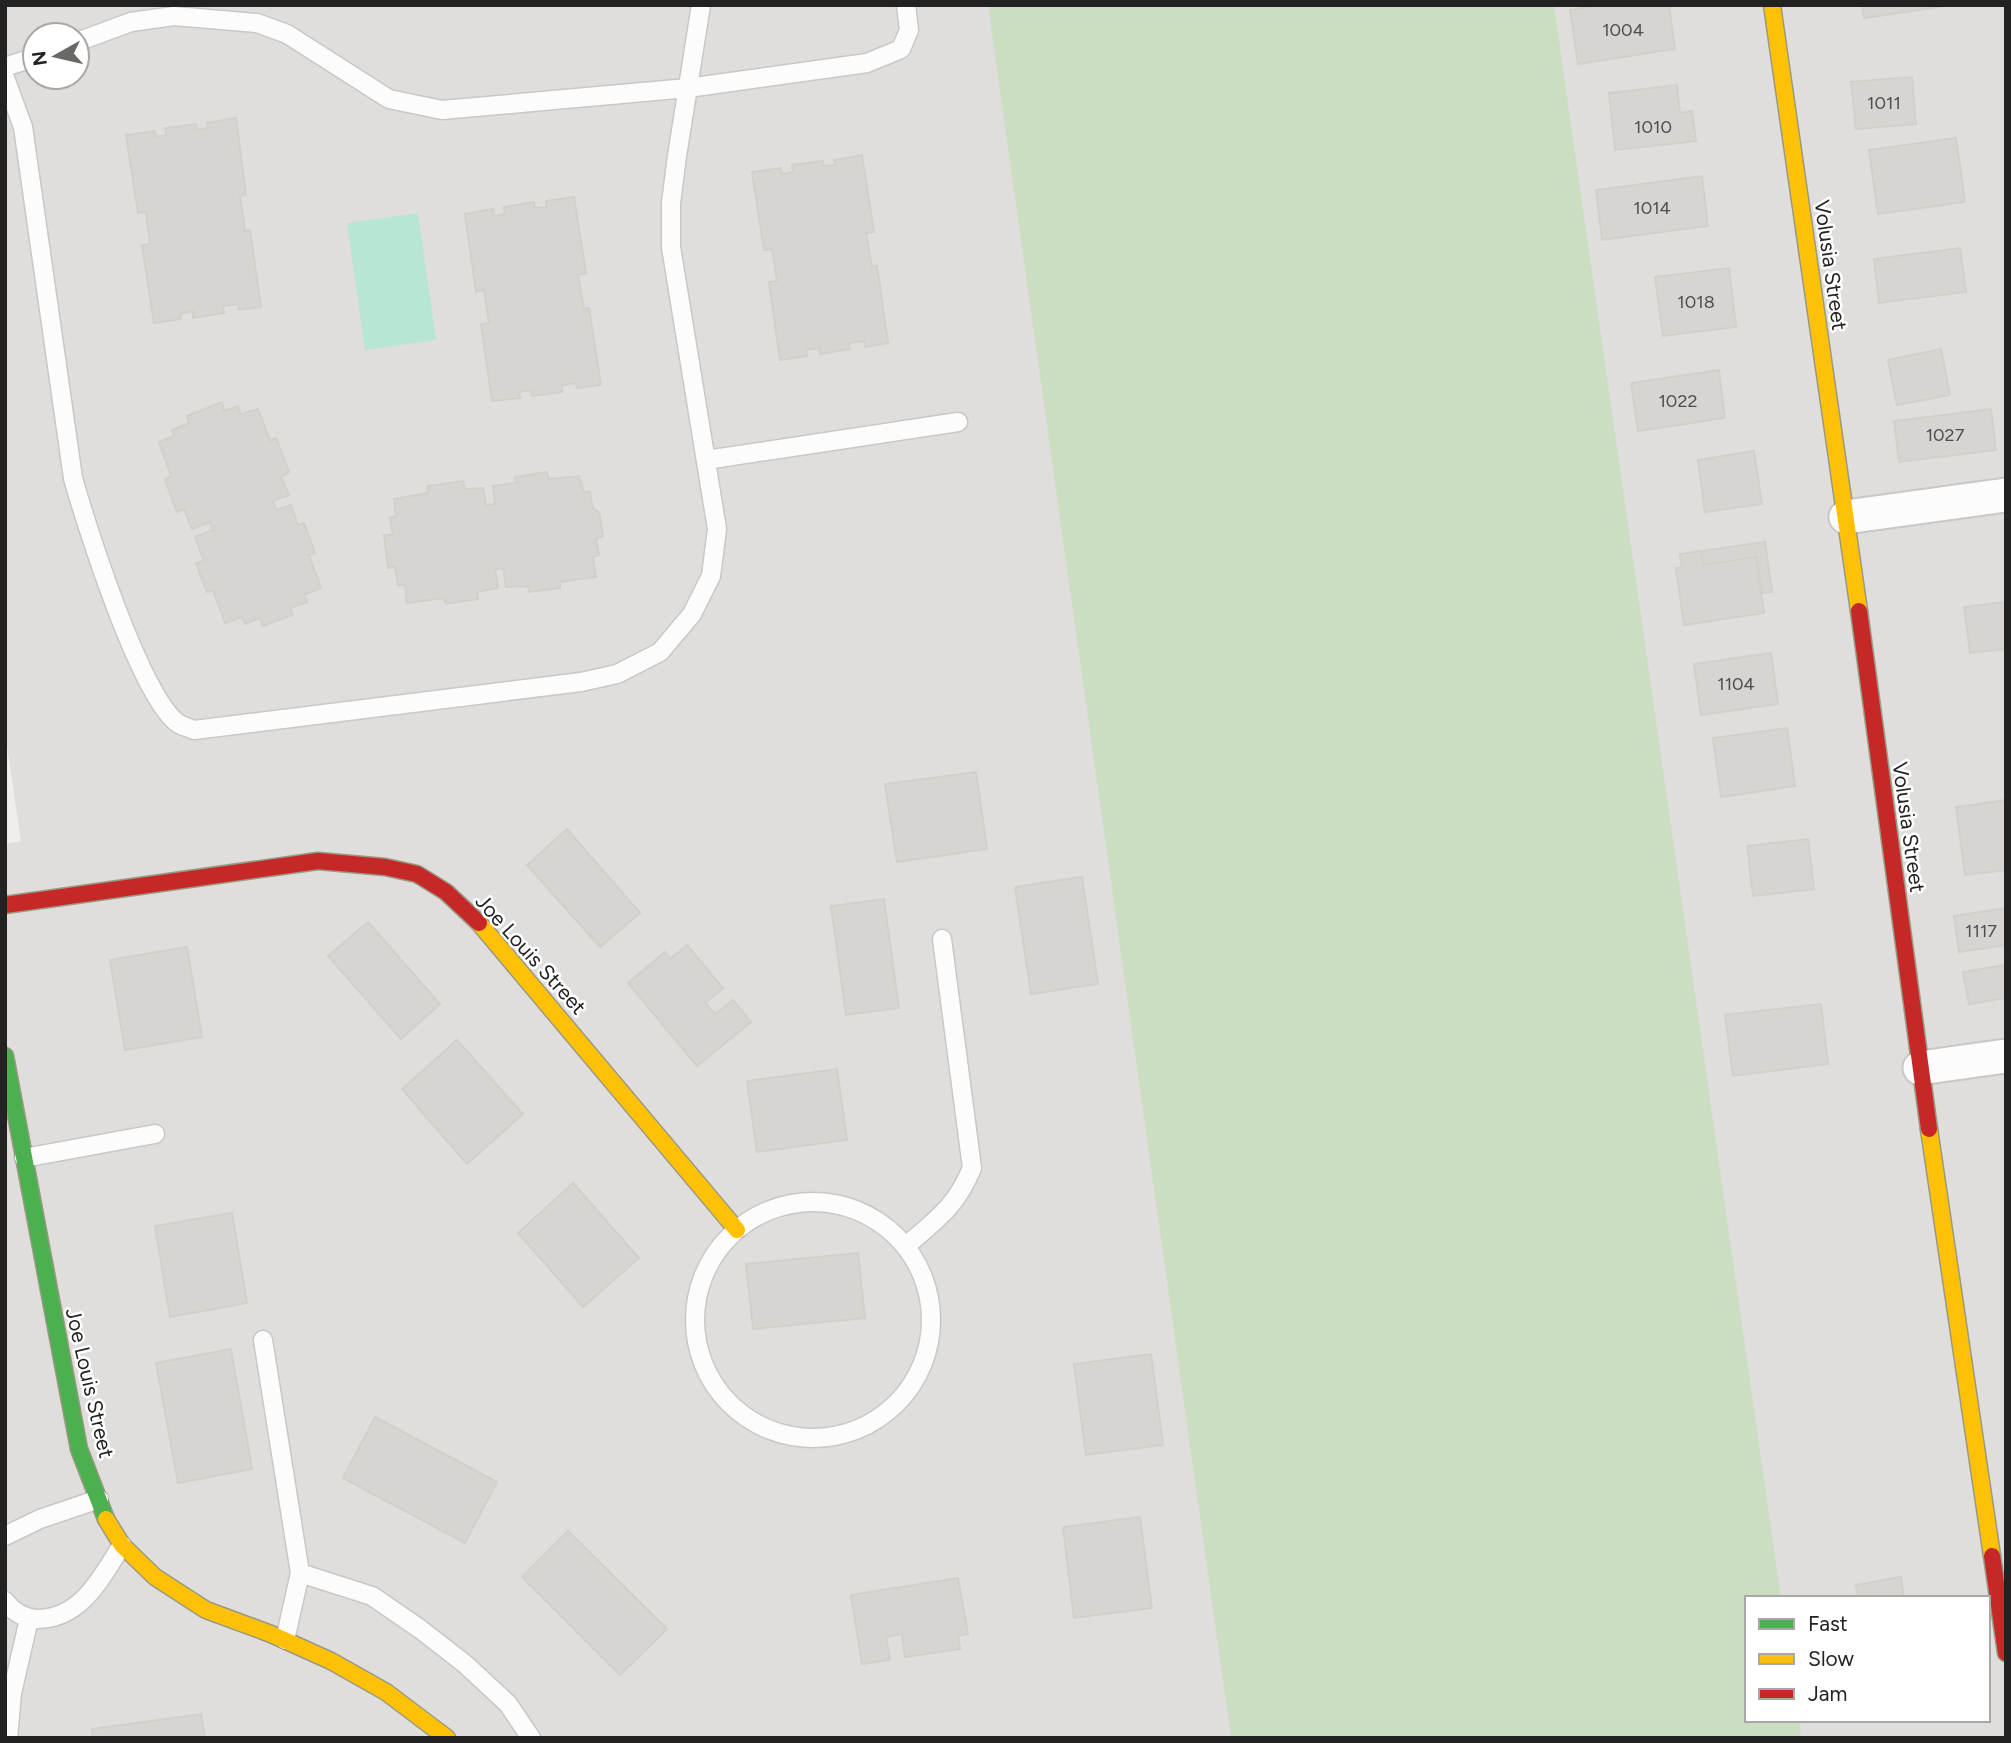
<svg xmlns="http://www.w3.org/2000/svg" width="2011" height="1743" font-family="Figtree,sans-serif">
	<rect width="100%" height="100%" fill="#f0eeeb"/>
	<!-- residential -->
	<path fill="#dfdedc" fill-rule="evenodd" d="M5,5h987l240,1733h-1227v-894l16,-3 -16,-108zM35,35h42v42h-42z
		M1539,5h467v1733h-236l-3,-18h221v-122h-237z"/>
	<!-- forest -->
	<path fill="#cbdec1" d="M988,5h566l227,1593h-34v122h52l2,18h-570z"/>
	<!-- pitch -->
	<path fill="#b7e6d2" d="M418,213l18,127 -71,10 -18,-127z"/>
	<!-- building -->
	<path fill="#d7d4d2" stroke="#d3d0cc" stroke-width="2" d="M1603,5h66l6,44 -97,15 -8,-54z
		M1862,5h77v2l-75,11z
		M1912,77l4,47 -60,5 -5,-47z
		M1677,85l3,28 12,-2 4,30 -81,9 -6,-57z
		M236,118l10,77 -6,1 5,35 5,-1 11,77 -22,3 -1,-6 -15,2 1,7 -31,5v-7l-13,3 1,5 -27,4 -12,-78 8,-1 -4,-32 -8,1 -12,-78 29,-4 1,6 10,-2 -1,-7 31,-4 1,6 11,-2 -1,-5z
		M1956,138l9,64 -87,12 -9,-64z
		M862,155l12,77 -8,1 6,34 5,-1 11,77 -23,4 -1,-6 -15,2 1,6 -30,5 -1,-6 -13,2 1,6 -27,4 -11,-78 8,-1 -5,-32 -8,1 -12,-78 29,-4 1,6 11,-2 -1,-7 31,-4v5l12,-1 -1,-5z
		M1702,176l6,50 -106,14 -6,-50z
		M574,197l12,76 -8,2 6,34 5,-1 12,77 -24,3 -1,-5 -14,2v7l-30,4 -1,-6 -12,2 1,6 -28,3 -11,-77 8,-1 -5,-33 -8,2 -11,-78 28,-5 1,7 11,-2 -1,-7 30,-5 1,6 12,-1 -1,-6z
		M1960,248l6,44 -87,11 -5,-44z
		M1729,268l7,59 -73,9 -8,-59z
		M1941,349l9,46 -53,10 -9,-45z
		M1719,370l6,48 -87,13 -7,-48z
		M222,402l2,9 14,-5 3,8 17,-5 12,32 6,-3 13,34 -8,5 8,18 -16,6 3,9 15,-5 7,20 6,-2 11,30 -6,2 12,33 -17,7 3,7 -17,6 3,7 -30,11 -3,-8 -15,6 -3,-7 -17,6 -12,-33 -6,2 -11,-29 8,-2 -9,-24 18,-7 -3,-8 -18,7 -8,-20 -7,3 -12,-32 6,-4 -12,-34 15,-6 -2,-6 17,-7 -2,-7z
		M1991,409l5,41 -97,12 -5,-41z
		M1754,451l8,53 -57,8 -7,-52z
		M547,472l1,7 31,-3 5,16h6l3,17 6,3 4,24 -7,3 3,16 -6,2 3,20 -36,5v6l-31,4 -1,-6 -22,1 -3,-19 -8,1 3,19 -21,4 1,7 -32,5 -3,-6 -36,5 -2,-18h-7l-3,-18 -7,1 -4,-33h9l-3,-17 6,-2 -2,-17 34,-6 -1,-7 36,-5 2,8 18,-1 3,17 9,-1 -2,-18 23,-3 -1,-6z
		M1765,542l7,50 -10,1 -6,-36 -53,8 -2,-14z
		M1701,551l2,14 53,-8 8,56 -80,12 -8,-57h6l-2,-14z
		M2006,602v47l-36,4 -6,-46z
		M1771,653l7,51 -77,11 -7,-51z
		M1787,728l8,58 -74,11 -8,-59z
		M976,772l11,77 -90,13 -12,-78z
		M2006,800v70l-41,5 -9,-68z
		M567,829l73,84 -40,34 -73,-82z
		M1808,839l6,50 -61,7 -6,-50z
		M1082,877l16,107 -67,10 -16,-107z
		M884,899l15,109 -53,7 -15,-109z
		M2006,908v37l-47,7 -5,-36z
		M368,922l72,82 -39,35 -73,-83z
		M687,945l36,43 -18,15 10,11 18,-14 18,22 -54,44 -69,-83 37,-31 5,7z
		M187,947l15,90 -77,13 -15,-90z
		M2006,965v33l-37,6 -6,-32z
		M1821,1004l7,60 -95,12 -8,-61z
		M457,1040l66,74 -56,50 -65,-75z
		M837,1069l10,71 -90,12 -10,-71z
		M573,1183l66,75 -56,49 -65,-74z
		M232,1213l15,90 -77,14 -15,-91z
		M858,1253l7,65 -112,11 -7,-65z
		M231,1349l21,120 -74,14 -22,-120z
		M1151,1354l12,91 -77,10 -12,-91z
		M375,1417l122,65 -32,61 -122,-65z
		M1140,1517l12,91 -78,10 -11,-91z
		M568,1531l99,98 -47,46 -98,-98z
		M1901,1577l3,21h-46l-2,-13z
		M958,1578l10,56 -10,2 2,13 -55,8 -3,-23 -16,3 4,23 -28,4 -11,-69z
		M201,1714l4,24h-112l-1,-9z"/>
	<g fill="none" stroke-linecap="round" stroke-linejoin="round">
		<defs>
			<path id="lane" d="M77,42l54,-20 43,-6 83,7 30,11 102,65 53,11 246,-22 179,-25 34,-14 8,-19 -3,-25
				M5,67l30,-10
				M5,78l18,49 50,351c13,47 69,223 106,246 5,3 11,4 15,6l387,-48 36,-8 43,-22 32,-38 19,-38 6,-47 -46,-282v-44l6,-47 24,-151
				M706,460l252,-38
				M24,1158l131,-24
				M695 1320a118 118 0 1 1 236 0a118 118 0 1 1-236 0Z
				M906,1246c30,-26 50,-39 66,-78l-30,-229
				M263,1340l37,233 -15,67
				M5,1536l35,-17 59,-20
				M300,1573l72,23 48,33 45,35 43,40 23,34
				M5,1601c8,11 18,17 32,18 44,0 64,-41 85,-74
				M8,1738l4,-45 17,-74"/>
			<path id="street" d="M1846,517l160,-22
				M1920,1068l86,-12"/>
			<path id="fast" d="M5,1056l74,393 27,70"/>
			<path id="slow" d="M1772,5l87,606
				M479,923l258,307
				M1929,1129l63,427
				M106,1519l16,26 33,32 51,33 65,24 60,27 55,31 61,46"/>
			<path id="jam" d="M1859,611l70,518
				M5,905l313,-44 67,6 32,7 29,18 33,31
				M1992,1556l14,97"/>
		</defs>
		<!-- lane casing -->
		<use href="#lane" stroke="#c9c8c7" stroke-width="21"/>
		<!-- street casing -->
		<use href="#street" stroke="#c9c8c7" stroke-width="37"/>
		<!-- fast casing -->
		<use href="#fast" stroke="#999a82" stroke-width="19"/>
		<!-- slow casing -->
		<use href="#slow" stroke="#999a82" stroke-width="19"/>
		<!-- jam casing -->
		<use href="#jam" stroke="#999a82" stroke-width="19"/>
		<!-- lane -->
		<use href="#lane" stroke="#fdfcfc" stroke-width="18"/>
		<!-- street -->
		<use href="#street" stroke="#fdfcfc" stroke-width="33"/>
		<!-- fast -->
		<use href="#fast" stroke="#4caf50" stroke-width="16"/>
		<!-- slow -->
		<use href="#slow" stroke="#ffc107" stroke-width="16"/>
		<!-- jam -->
		<use href="#jam" stroke="#c62828" stroke-width="16"/>
	</g>
	<g text-anchor="middle" dominant-baseline="central" stroke-width="5" stroke-linejoin="round" paint-order="stroke">
		<!-- number labels -->
		<g font-size="18" fill="#4f4e4e">
			<text x="1623" y="30">1004</text>
			<text x="1884" y="103">1011</text>
			<text x="1653" y="127">1010</text>
			<text x="1652" y="208">1014</text>
			<text x="1696" y="302">1018</text>
			<text x="1678" y="401">1022</text>
			<text x="1945" y="435">1027</text>
			<text x="1736" y="684">1104</text>
			<text x="1981" y="931">1117</text>
		</g>
		<!-- street labels -->
		<g font-size="21" fill="#222" stroke="#fff">
			<text transform="translate(1831 265) rotate(82)">Volusia Street</text>
			<text transform="translate(1909 827) rotate(82)">Volusia Street</text>
			<text transform="translate(531 954) rotate(48)">Joe Louis Street</text>
			<text transform="translate(90 1383) rotate(77)">Joe Louis Street</text>
		</g>
	</g>
	<!-- border -->
	<rect width="2011" height="1743" fill="none" stroke="#222222" stroke-width="14"/>
	<!-- legend -->
	<rect x="1745" y="1596" width="245" height="126" fill="#ffffff" stroke="#a7a7a7" stroke-width="2"/>
	<rect x="1759" y="1619" width="35" height="10" fill="#4caf50" stroke="#a7a7a7" stroke-width="2"/>
	<text x="1808" y="1631" font-size="21" fill="#222222">Fast</text>
	<rect x="1759" y="1654" width="35" height="10" fill="#ffc107" stroke="#a7a7a7" stroke-width="2"/>
	<text x="1808" y="1666" font-size="21" fill="#222222">Slow</text>
	<rect x="1759" y="1689" width="35" height="10" fill="#c62828" stroke="#a7a7a7" stroke-width="2"/>
	<text x="1808" y="1701" font-size="21" fill="#222222">Jam</text>
	<!-- north arrow -->
	<g transform="translate(56 56) rotate(262)"><circle r="33" fill="#ffffff" stroke="#a7a7a7" stroke-width="2"/>
	<path d="M0-5L12 26L0 18L-12 26Z" fill="#6a6968"/>
	<text y="-10" font-size="19" font-weight="bold" text-anchor="middle" fill="#222222">N</text>
	</g>
</svg>
